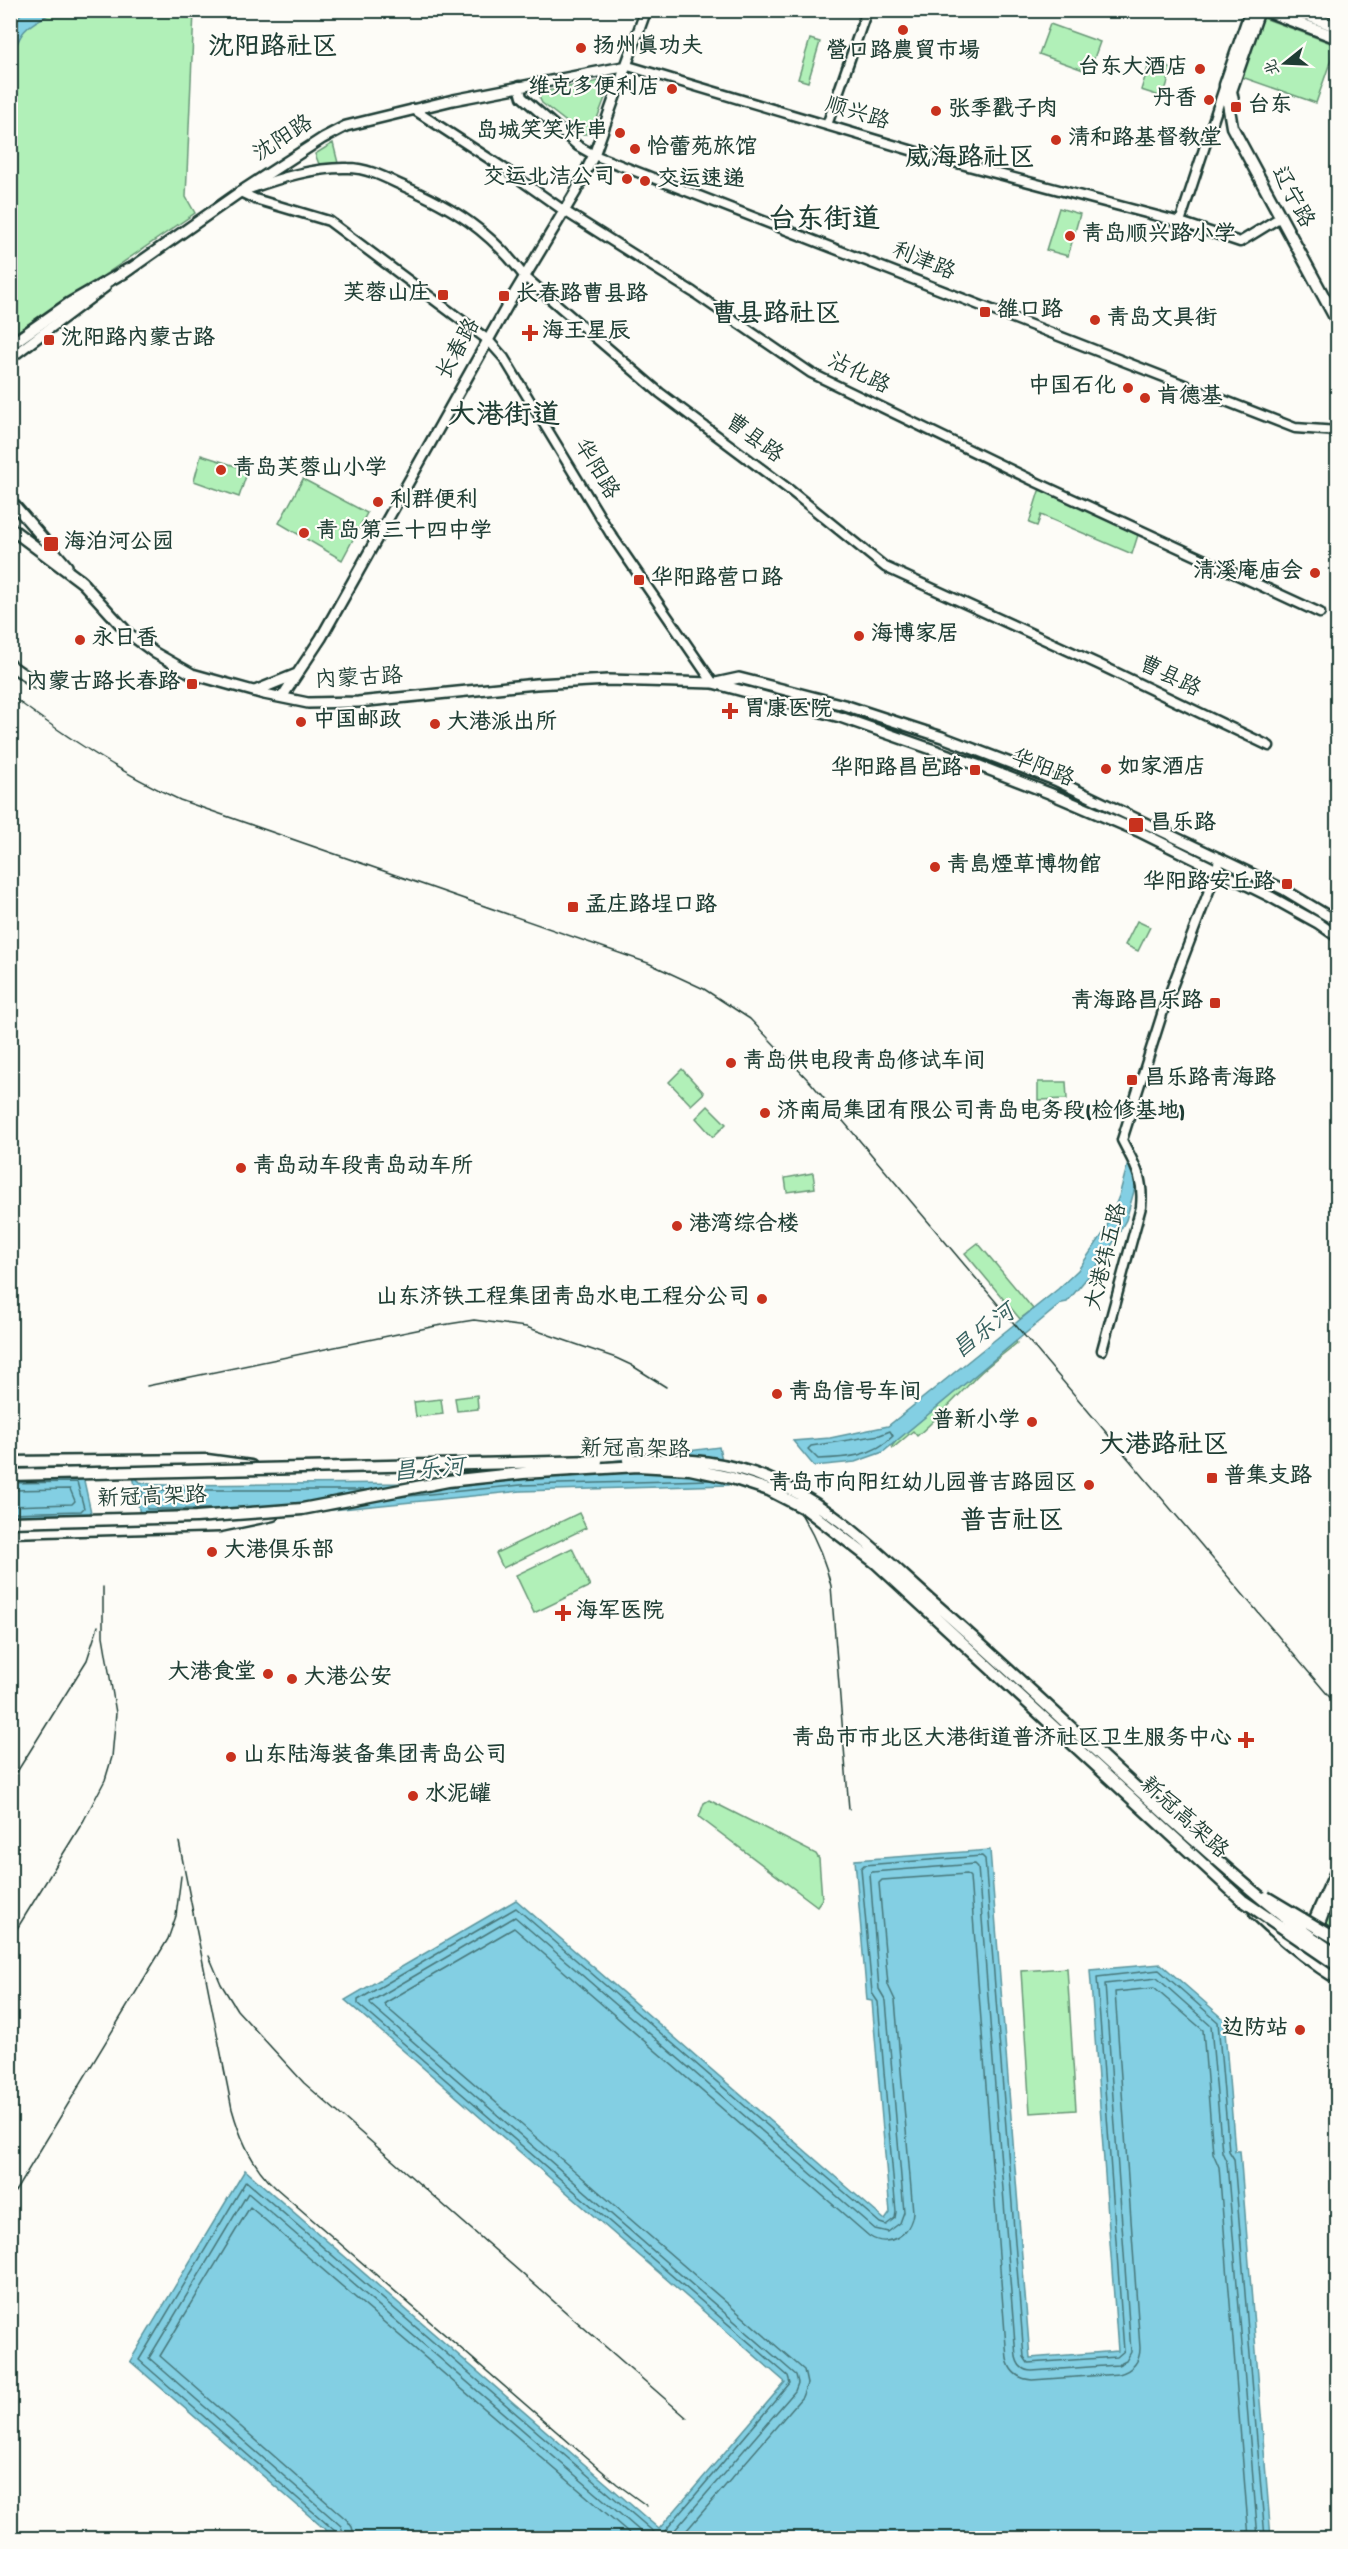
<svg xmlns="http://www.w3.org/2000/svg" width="1348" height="2549" font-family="'Gochi Hand','LXGW WenKai TC',sans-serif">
	<rect width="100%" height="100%" fill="#fdfcf7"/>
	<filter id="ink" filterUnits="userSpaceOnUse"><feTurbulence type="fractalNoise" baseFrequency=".0167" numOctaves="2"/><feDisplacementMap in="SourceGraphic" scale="12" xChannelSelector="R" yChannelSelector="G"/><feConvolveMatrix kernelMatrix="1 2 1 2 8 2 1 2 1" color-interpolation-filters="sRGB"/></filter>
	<g filter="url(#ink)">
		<!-- green -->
		<path fill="#b1f0b8" stroke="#689676" stroke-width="1.5" d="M11,11h183l-8,186 9,16 -184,126z
			M1261,17l75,28 -20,58 -77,-27z
			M1050,24l50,18 -11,30 -50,-18z
			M810,39l10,3 -12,40 -10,-3z
			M1150,61l22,8 -9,28 -22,-7z
			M599,81l7,4 2,5 -17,44h-9l-40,-31 -3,-6 8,-6z
			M333,143l5,20 -19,1 -4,-10z
			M1059,208l21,6 -12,42 -22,-6z
			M201,455l47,15 -9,27 -45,-16z
			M303,479l64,34 -25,47 -63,-37z
			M1044,489l94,46 -6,19 -91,-39 -4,11 -8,-3 10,-32z
			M1137,921l13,6 -12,24 -13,-6z
			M682,1069l22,24 -13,12 -22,-23z
			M1038,1082h28l1,17 -29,1z
			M708,1106l18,18 -13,13 -17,-19z
			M813,1173l2,15 -28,4 -2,-14z
			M978,1243l55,66 -13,10 -55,-66z
			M1016,1341l1,2c-13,11 -28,21 -40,33 -19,20 -38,41 -60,60l-4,-5 -20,17 -1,-2 5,-6z
			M477,1395l1,14 -21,2 -2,-13z
			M441,1399l2,15 -27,3 -2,-15z
			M579,1513l7,15 -83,40 -7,-15z
			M572,1548l18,38 -56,27 -18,-38z
			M709,1800l107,54 3,5 3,40 -5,7 -118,-89 5,-14z
			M1336,1903l1,1v33c-15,-10 -12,-15 -6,-32z
			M1067,1968l9,142 -46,3 -9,-142z"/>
		<!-- water -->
		<path fill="#83cfe3" stroke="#5b959d" stroke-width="1.5" d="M23,11h33c-29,15 -37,17 -45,53v-37z
			M1128,1163l8,21 -10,36 -20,35 -39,47 -5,1 -179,149 -28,10 -41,4 -21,-25 37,-3 58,-12 170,-137 20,-19 27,-39 14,-35z
			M719,1447l9,38 -207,6 -239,24h-142l-7,-40 7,7 15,3 255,-2 155,-16z
			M83,1476l9,41 -81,2 -1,-42z
			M990,1850l40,508 88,-7 -28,-381 71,-6 63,55 11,132h5l31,387h-936l-205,-177 115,-191 414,359 126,-147 -440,-382 171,-100 369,320 5,-7 -18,-212 -5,-1 -12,-140z"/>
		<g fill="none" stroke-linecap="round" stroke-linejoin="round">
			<!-- shore -->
			<path stroke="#47777a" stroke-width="1.5" d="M890,1431l3,5c-20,21 -48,22 -75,23l-10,-10 3,-3 69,-11z
				M10,1483l67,-1 7,26 -3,3 -71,2
				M10,1490l60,-1 5,12 -3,3 -62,2
				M399,1497l122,-12 189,-5
				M209,1509h-62l-5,-17 3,-2h223
				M338,2538l-3,-7 -196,-171 107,-179 410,353 8,-2 126,-149 -2,-7 -430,-372v-4l158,-92 364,315 6,2 9,-7 1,-6 -18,-210 -6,-9 -11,-125 3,-3 118,-9 3,3 39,498 4,6 89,-6 7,-6 -27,-374 62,-7 59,52 11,129 5,8 31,379
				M345,2538l-4,-12 -192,-168 99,-165 400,345
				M355,2538l-3,-11 -5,-7 -187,-164 90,-149 385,331
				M668,2538l127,-147 3,-8 -2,-8 -425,-370 -1,-3 145,-85 360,312 13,3 12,-9 4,-11 -18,-211 -7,-12 -9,-115 2,-2 103,-8 3,3 38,490c2,9 7,14 16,14l86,-6 8,-4 5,-9 -26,-368 52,-6 54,48 11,126 5,11 31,375
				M680,2538l122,-141 5,-13 -3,-14 -418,-363 -1,-4 129,-75 355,308c19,13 42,-1 44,-24l-18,-212 -7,-15 -9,-102 3,-3 85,-6 3,3 37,482c3,13 11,20 25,21l87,-6c14,-4 21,-12 21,-26l-25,-356 39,-4 49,42 10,123 6,14 30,371"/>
			<defs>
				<path id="tertiary" d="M628,66l299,89 253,67 60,20 39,-24
					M519,86l3,11 56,49 16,9 701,273 43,3
					M413,109l89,58 61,43 130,82 118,81 225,109 284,131
					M827,125l40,-115
					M249,189c31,-11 66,-22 99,-21 19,0 36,9 53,17 53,23 88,45 124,92l135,116 131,98 94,76 213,97 171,82
					M240,192l15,7 74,22 159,119 16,18 106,175 103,150
					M1180,222l45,-137
					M1102,1350l39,-143c3,-30 -6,-41 -19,-67l42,-132 53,-138 2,-12
					M1309,1930l29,-65
					M1317,1932l21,-56"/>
				<path id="secondary" d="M123,274l117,-82 83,-54 23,-12 107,-26 175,-34
					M10,358l95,-71
					M10,500l57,66
					M79,579l49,54 27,20 37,21 72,20 44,9 50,-1 178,-18 72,-4 105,3 127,34 137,48 72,28 89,38 133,66 47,26 20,14
					M10,665l26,18
					M716,683l23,-5 105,27 98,32 113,43 228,109 55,33
					M255,691l42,-17
					M282,697l39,-59 189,-337 65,-108 19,-38 52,-145
					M1310,1928l28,21"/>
				<path id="primary" d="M1251,10l-26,75 7,42 106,196
					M1264,10l74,28
					M1294,10l44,17
					M1233,101l-2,-10 28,-81"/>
				<path id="trunk" d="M10,345l60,-42 59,-34
					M10,528l72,54
					M10,1462l197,-2 44,6
					M10,1532l210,-6 53,-11
					M1255,1913c26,25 52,47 83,66"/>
			</defs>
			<!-- tertiary casing -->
			<use href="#tertiary" stroke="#1f3d34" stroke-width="13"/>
			<!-- secondary casing -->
			<use href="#secondary" stroke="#1f3d34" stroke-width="14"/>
			<!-- primary casing -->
			<use href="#primary" stroke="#1f3d34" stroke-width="15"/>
			<!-- trunk casing -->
			<use href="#trunk" stroke="#1f3d34" stroke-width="15"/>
			<!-- tertiary -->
			<use href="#tertiary" stroke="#fdfcf7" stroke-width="8"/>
			<!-- secondary -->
			<use href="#secondary" stroke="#fdfcf7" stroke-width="9"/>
			<!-- primary -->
			<use href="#primary" stroke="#fdfcf7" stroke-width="10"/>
			<!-- trunk -->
			<use href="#trunk" stroke="#fdfcf7" stroke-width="10"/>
			<!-- rail -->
			<path stroke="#1f3d34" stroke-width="1.5" d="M10,695c54,41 109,77 170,105l468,163 56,26 46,30 61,64 527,624
				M10,736l5,6
				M147,1386l289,-60 38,-6 52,7 90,31 15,7 35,22
				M793,1501c18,27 31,53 38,85l18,223
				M10,1783l77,-123 11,-34
				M179,1842l53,267c8,29 21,59 44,79l341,296 30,22
				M10,1940l74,-120 21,-40 7,-23 4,-44 -13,-77v-49
				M209,1956l12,28 16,26 67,73 383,335
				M10,2200l158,-261 8,-23 5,-40"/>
			<defs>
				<path id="trunk-bridge" d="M628,1460c56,-2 103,0 154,25 60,29 104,76 153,119 88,77 171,158 258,235 47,41 92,82 145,116
					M10,1475l587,-14
					M10,1522l186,-5 106,-8 146,-28 75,-8 115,-7 52,3 42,9 37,12 37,19 70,54 366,337 96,66
					M1266,1897l72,43"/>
			</defs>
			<!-- trunk-bridge casing -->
			<use href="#trunk-bridge" stroke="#1f3d34" stroke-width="15" stroke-linecap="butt"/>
			<!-- trunk-bridge -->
			<use href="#trunk-bridge" stroke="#fdfcf7" stroke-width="10"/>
		</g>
	</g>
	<!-- markers -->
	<g fill="#c8321e" stroke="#fdfcf7" stroke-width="2">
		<circle cx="903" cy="30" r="6"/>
		<circle cx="581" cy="48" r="6"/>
		<circle cx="1200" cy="69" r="6"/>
		<circle cx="672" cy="89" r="6"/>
		<circle cx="1209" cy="100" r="6"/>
		<rect x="1230" y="101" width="12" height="12" rx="3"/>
		<circle cx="936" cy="111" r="6"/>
		<circle cx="620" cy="133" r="6"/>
		<circle cx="1056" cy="140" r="6"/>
		<circle cx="635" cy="149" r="6"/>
		<circle cx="627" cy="179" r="6"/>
		<circle cx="645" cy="181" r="6"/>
		<circle cx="1070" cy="236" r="6"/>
		<rect x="437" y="289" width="12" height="12" rx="3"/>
		<rect x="498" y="290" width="12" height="12" rx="3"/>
		<rect x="979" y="306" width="12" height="12" rx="3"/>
		<circle cx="1095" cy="320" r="6"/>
		<path d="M527 324h6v6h6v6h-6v6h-6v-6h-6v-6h6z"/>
		<rect x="43" y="334" width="12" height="12" rx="3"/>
		<circle cx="1128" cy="388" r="6"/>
		<circle cx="1145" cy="398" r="6"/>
		<circle cx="221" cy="470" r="6"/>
		<circle cx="378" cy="502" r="6"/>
		<circle cx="304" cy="533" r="6"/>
		<rect x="43" y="536" width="16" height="16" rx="3"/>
		<circle cx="1315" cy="573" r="6"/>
		<rect x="633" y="574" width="12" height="12" rx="3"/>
		<circle cx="859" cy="636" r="6"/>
		<circle cx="80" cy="640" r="6"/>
		<rect x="186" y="678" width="12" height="12" rx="3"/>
		<path d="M727 702h6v6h6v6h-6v6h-6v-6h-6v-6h6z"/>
		<circle cx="301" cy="722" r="6"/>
		<circle cx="435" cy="724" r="6"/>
		<circle cx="1106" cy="769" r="6"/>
		<rect x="969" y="764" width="12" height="12" rx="3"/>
		<rect x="1128" y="817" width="16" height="16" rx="3"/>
		<circle cx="935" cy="867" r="6"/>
		<rect x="1281" y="878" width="12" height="12" rx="3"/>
		<rect x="567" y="901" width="12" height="12" rx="3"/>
		<rect x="1209" y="997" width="12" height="12" rx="3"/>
		<circle cx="731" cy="1063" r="6"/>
		<rect x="1126" y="1074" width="12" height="12" rx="3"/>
		<circle cx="765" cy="1113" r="6"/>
		<circle cx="241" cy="1168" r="6"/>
		<circle cx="677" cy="1226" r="6"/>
		<circle cx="762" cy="1299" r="6"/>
		<circle cx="777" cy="1394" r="6"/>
		<circle cx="1032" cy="1422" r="6"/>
		<rect x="1206" y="1472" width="12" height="12" rx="3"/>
		<circle cx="1089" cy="1485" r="6"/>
		<circle cx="212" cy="1552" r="6"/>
		<path d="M560 1604h6v6h6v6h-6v6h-6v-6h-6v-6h6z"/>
		<circle cx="268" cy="1674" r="6"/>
		<circle cx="292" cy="1679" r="6"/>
		<path d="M1243 1731h6v6h6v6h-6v6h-6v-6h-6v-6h6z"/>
		<circle cx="231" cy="1757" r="6"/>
		<circle cx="413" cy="1796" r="6"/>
		<circle cx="1300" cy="2030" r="6"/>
	</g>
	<g text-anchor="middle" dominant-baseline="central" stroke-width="4.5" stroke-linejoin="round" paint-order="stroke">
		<!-- poi labels -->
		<g font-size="22" font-weight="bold" fill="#1f3d34" stroke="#fdfcf7" text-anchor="start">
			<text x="593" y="48">扬州真功夫</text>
			<text x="903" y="53" text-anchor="middle">營口路農貿市場</text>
			<text x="1188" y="69" text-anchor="end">台东大酒店</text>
			<text x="660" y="89" text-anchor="end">维克多便利店</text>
			<text x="1197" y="100" text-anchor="end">丹香</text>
			<text x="1248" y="107">台东</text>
			<text x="948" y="111">张季戳子肉</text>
			<text x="608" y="133" text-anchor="end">岛城笑笑炸串</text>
			<text x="1068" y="140">清和路基督教堂</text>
			<text x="647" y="149">恰蕾苑旅馆</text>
			<text x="615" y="179" text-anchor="end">交运北洁公司</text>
			<text x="657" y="181">交运速递</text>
			<text x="1082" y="236">青岛顺兴路小学</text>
			<text x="431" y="295" text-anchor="end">芙蓉山庄</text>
			<text x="516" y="296">长春路曹县路</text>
			<text x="997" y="312">雒口路</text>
			<text x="1107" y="320">青岛文具街</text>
			<text x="542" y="333">海王星辰</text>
			<text x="61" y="340">沈阳路内蒙古路</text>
			<text x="1116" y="388" text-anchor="end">中国石化</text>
			<text x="1157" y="398">肯德基</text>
			<text x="233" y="470">青岛芙蓉山小学</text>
			<text x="390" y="502">利群便利</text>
			<text x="316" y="533">青岛第三十四中学</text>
			<text x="64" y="544">海泊河公园</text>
			<text x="1303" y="573" text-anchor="end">清溪庵庙会</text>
			<text x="651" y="580">华阳路营口路</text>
			<text x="871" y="636">海博家居</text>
			<text x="92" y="640">永日香</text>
			<text x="180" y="684" text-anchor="end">内蒙古路长春路</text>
			<text x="744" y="711">胃康医院</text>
			<text x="313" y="722">中国邮政</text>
			<text x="447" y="724">大港派出所</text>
			<text x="1118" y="769">如家酒店</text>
			<text x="963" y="770" text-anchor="end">华阳路昌邑路</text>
			<text x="1150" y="825">昌乐路</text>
			<text x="947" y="867">青島煙草博物館</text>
			<text x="1275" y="884" text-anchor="end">华阳路安丘路</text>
			<text x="585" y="907">孟庄路埕口路</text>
			<text x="1203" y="1003" text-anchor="end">青海路昌乐路</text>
			<text x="743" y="1063">青岛供电段青岛修试车间</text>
			<text x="1144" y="1080">昌乐路青海路</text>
			<text x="777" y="1113">济南局集团有限公司青岛电务段(检修基地)</text>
			<text x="253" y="1168">青岛动车段青岛动车所</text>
			<text x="689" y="1226">港湾综合楼</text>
			<text x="750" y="1299" text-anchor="end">山东济铁工程集团青岛水电工程分公司</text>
			<text x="789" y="1394">青岛信号车间</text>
			<text x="1020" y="1422" text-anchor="end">普新小学</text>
			<text x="1224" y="1478">普集支路</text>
			<text x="1077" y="1485" text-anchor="end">青岛市向阳红幼儿园普吉路园区</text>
			<text x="224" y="1552">大港俱乐部</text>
			<text x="576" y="1613">海军医院</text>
			<text x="256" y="1674" text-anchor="end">大港食堂</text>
			<text x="304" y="1679">大港公安</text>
			<text x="1232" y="1740" text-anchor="end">青岛市市北区大港街道普济社区卫生服务中心</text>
			<text x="243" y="1757">山东陆海装备集团青岛公司</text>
			<text x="425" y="1796">水泥罐</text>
			<text x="1288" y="2030" text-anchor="end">边防站</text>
		</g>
		<!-- street labels -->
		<g font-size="22" fill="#1f3d34" stroke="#fdfcf7">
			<text transform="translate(857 115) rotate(17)">顺兴路</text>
			<text transform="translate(284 140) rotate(-33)">沈阳路</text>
			<text transform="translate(1291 198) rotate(62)">辽宁路</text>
			<text transform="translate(923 263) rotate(22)">利津路</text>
			<text transform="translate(460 350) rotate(-61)">长春路</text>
			<text transform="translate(858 375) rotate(26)">沾化路</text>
			<text transform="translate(753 440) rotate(37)">曹县路</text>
			<text transform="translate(595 470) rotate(59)">华阳路</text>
			<text transform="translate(1169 678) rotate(26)">曹县路</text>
			<text transform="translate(359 680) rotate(-3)">内蒙古路</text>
			<text transform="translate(1042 770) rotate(22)">华阳路</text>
			<text transform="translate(1108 1257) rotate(-76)">大港纬五路</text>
			<text transform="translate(635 1451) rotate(1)">新冠高架路</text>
			<text transform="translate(152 1499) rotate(-2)">新冠高架路</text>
			<text transform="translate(1183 1819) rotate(42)">新冠高架路</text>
		</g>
		<!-- water labels -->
		<g font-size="24" font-style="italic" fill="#386260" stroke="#fdfcf7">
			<text transform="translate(985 1333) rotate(-38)">昌乐河</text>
			<text transform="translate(429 1472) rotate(-5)">昌乐河</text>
		</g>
		<!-- quarter labels -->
		<g font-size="26" font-weight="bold" fill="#1f3d34" stroke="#fdfcf7">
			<text x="273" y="49">沈阳路社区</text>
			<text x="970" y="160">威海路社区</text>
			<text x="776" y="316">曹县路社区</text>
			<text x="1164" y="1447">大港路社区</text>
			<text x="1012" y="1523">普吉社区</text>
		</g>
		<!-- district labels -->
		<g font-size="28" font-weight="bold" fill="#1f3d34" stroke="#fdfcf7">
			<text x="824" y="221">台东街道</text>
			<text x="504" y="417">大港街道</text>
		</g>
	</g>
	<!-- margin -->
	<rect width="1348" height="2549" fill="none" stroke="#fdfcf7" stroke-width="36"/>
	<rect x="18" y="18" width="1312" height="2513" fill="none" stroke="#1f3d34" stroke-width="2" filter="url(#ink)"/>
	<!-- north arrow -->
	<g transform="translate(1285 63) rotate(252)" stroke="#fdfcf7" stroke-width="4.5" paint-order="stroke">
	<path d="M0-4.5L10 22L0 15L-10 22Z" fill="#1f3d34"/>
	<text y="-9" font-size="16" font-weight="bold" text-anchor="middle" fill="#1f3d34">北</text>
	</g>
</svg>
